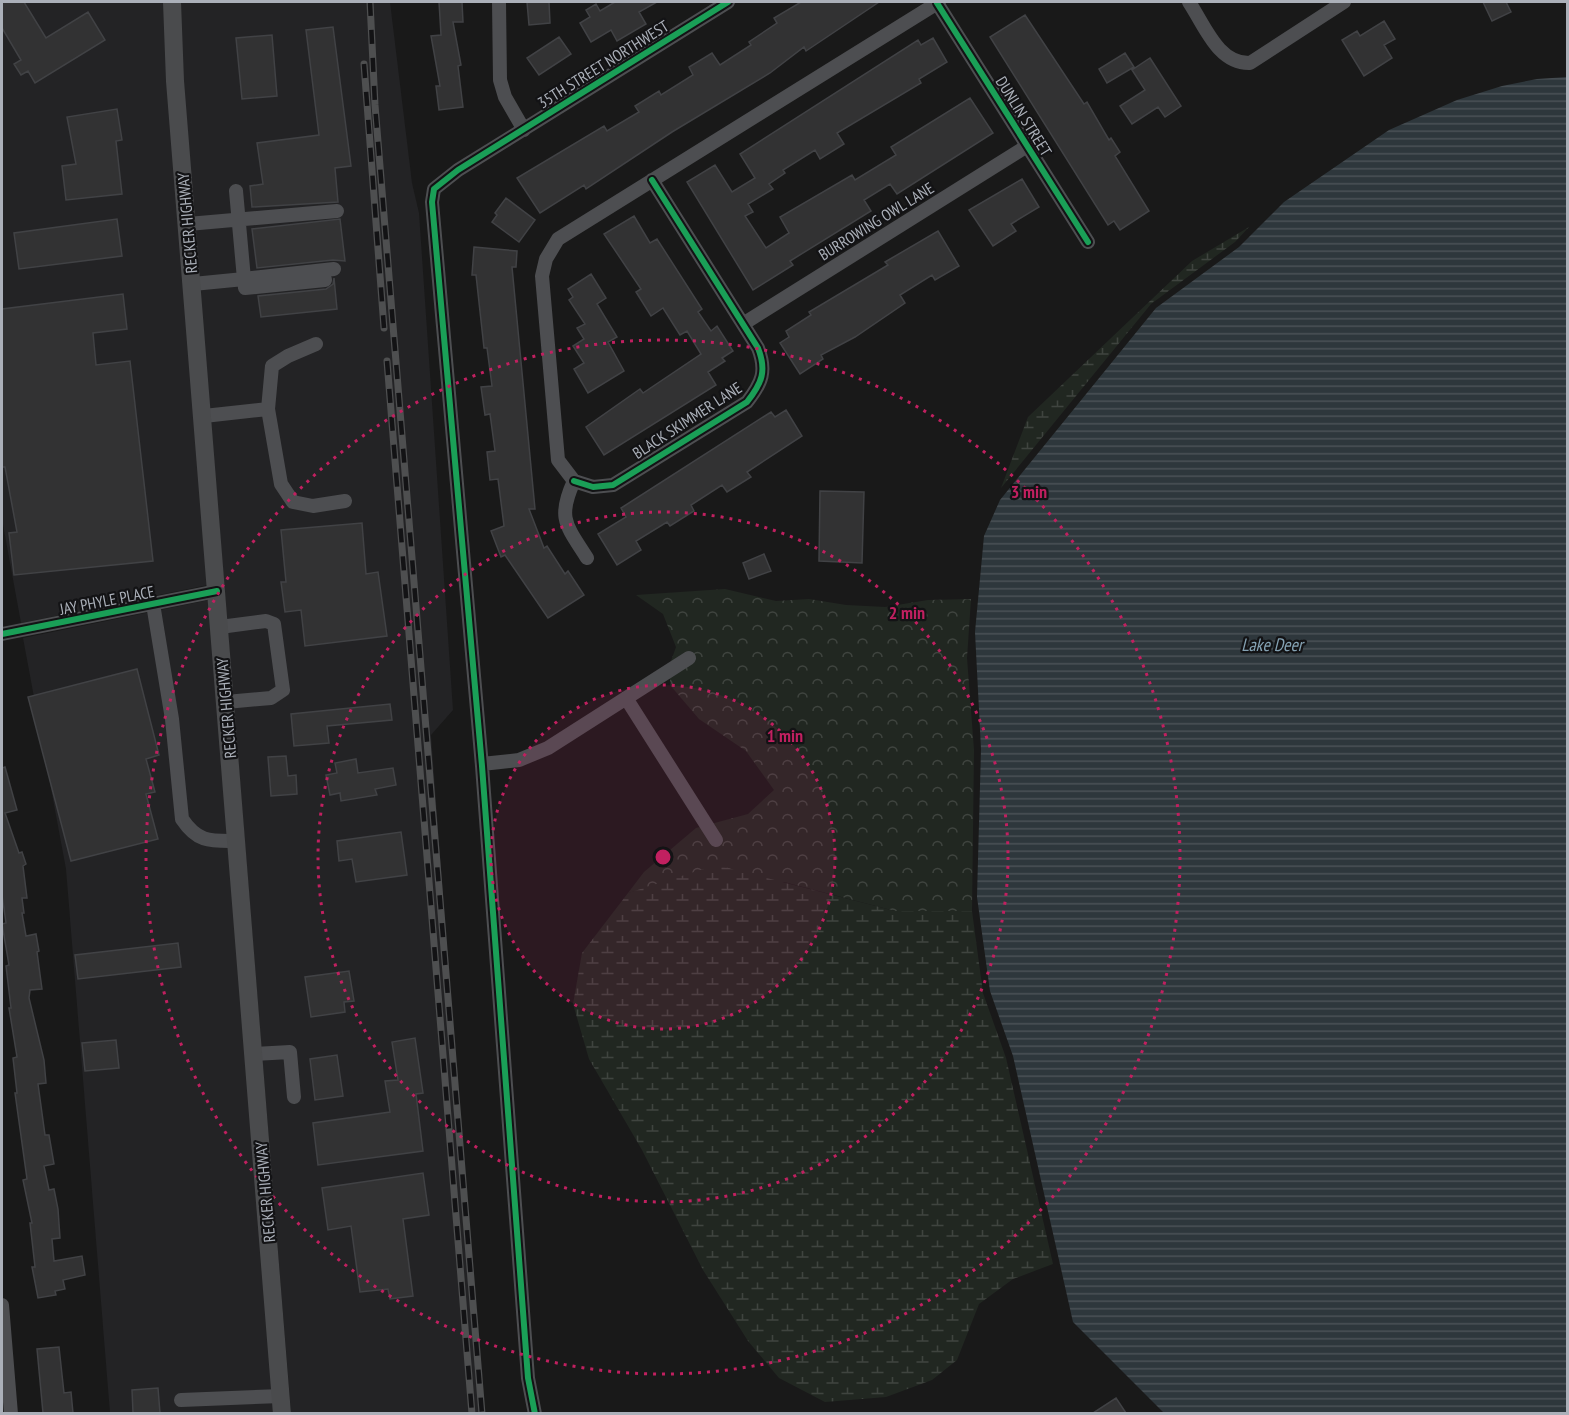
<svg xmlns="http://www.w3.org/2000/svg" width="1569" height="1415" font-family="'PT Sans Narrow',sans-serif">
	<defs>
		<pattern id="forest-crowns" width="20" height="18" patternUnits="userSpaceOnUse" patternTransform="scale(1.5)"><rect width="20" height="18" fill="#212721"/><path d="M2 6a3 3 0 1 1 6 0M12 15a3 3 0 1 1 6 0" fill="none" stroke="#3f443f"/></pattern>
		<pattern id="wetland-marsh" width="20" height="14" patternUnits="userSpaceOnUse" patternTransform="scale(1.5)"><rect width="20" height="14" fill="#212721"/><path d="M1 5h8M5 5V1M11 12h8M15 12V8" fill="none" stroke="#3f443f"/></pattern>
		<pattern id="water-rules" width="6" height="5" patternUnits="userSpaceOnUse" patternTransform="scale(1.5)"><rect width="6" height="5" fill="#2e373c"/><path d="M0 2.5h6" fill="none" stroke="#4a5156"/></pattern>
	</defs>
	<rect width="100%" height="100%" fill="#191919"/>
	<!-- built -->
	<path fill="#232325" d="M2,2h162l44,583 -187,38 -19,-104z
		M180,2h210l22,181 7,30 34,497 -22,25 51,678h-191l-108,-1334z
		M209,600l65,813h-164l-44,-544 -43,-231z"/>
	<!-- forest -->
	<path fill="url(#forest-crowns)" d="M725,589l51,12 33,-2 37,6 39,2 43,-7 43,-1 -4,59 7,92 -2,161h-77l-111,-29 -121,2 -35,9 16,-21 52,-44 52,-14 26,-24 -28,-39 -47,-32 -29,-34v-21l6,-17 -13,-33 -27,-19z"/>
	<!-- wetland -->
	<path fill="url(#wetland-marsh)" d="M1249,227l-14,15 -84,62 -150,184 27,-71 164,-156z
		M716,865l179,46h77l11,82 23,65 47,206 -40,15 -34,25 -22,56 -25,20 -46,17 -61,5 -46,-24 -31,-37 -45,-71 -61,-120 -53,-91 -16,-55 9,-51 46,-60z"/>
	<!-- water -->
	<path fill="url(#water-rules)" d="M1567,77v1336h-403l-91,-91 -60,-266 -23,-65 -13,-94 4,-148 -6,-117 9,-96 16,-36 156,-192 83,-61 45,-45 105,-72 68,-30 45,-14 35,-7z"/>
	<!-- building -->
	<path fill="#323233" stroke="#414245" stroke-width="1.5" d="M2,2h22l22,36 42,-26 17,28 -70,43 -7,-12 -7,4 -7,-11 7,-4 -19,-32z
		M439,2h23l1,20h-10l8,43 -3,1 5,41 -24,3 -3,-24h4l-9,-50 10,-1z
		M527,2h22l1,21 -21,2z
		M615,2h42l-18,10 7,12 -29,17 -6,-11 -20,12 -11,-19 10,-6 -4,-7 10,-6 4,7z
		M801,2h78l-73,49 -2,-4 -34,26 -98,59 -86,57 -2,-4 -44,28 -23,-35 87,-52 3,5 32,-19 -4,-6 24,-15 2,4 32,-20 -4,-8 23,-14 8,12 31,-20 -2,-3 28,-19 -3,-5z
		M1483,2h23l5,10 -19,9z
		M1025,15l59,89 3,-2 22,38 2,-2 9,14 -5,4 34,55 -29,19 -6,-9 -6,4 -118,-188z
		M1384,21l11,18 -11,6 8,13 -28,18 -22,-36 15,-9 3,5z
		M333,27l18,139 -16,2 3,34 -86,5 -2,-21 13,-2 -6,-41 62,-8 -13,-105z
		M272,35l5,61 -35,3 -6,-61z
		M559,37l12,17 -32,21 -12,-17z
		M933,38l14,24 -28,17 2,4 -84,50 7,11 -24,15 -5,-9 -32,20 2,3 -16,11 4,5 -25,15 5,8 -8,4 21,32 23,-15 -9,-16 72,-42 3,5 41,-25 -5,-8 79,-49 23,35 -96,61 -7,-10 -26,16 7,11 -81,50 3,4 -40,25 -66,-108 28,-17 17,27 23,-14 -15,-24 178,-114 3,5z
		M1125,53l9,14 -27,16 -8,-14z
		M1150,58l31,48 -16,11 -7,-10 -26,17 -12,-18 25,-16 -13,-20z
		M117,109l5,31 -6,1 6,53 -56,6 -4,-34 14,-2 -9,-47z
		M1022,179l17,28 -28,17 5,7 -23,15 -24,-36z
		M506,198l29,22 -16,22 -27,-20 5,-7 -2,-2z
		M634,216l16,27 7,-4 45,70 -4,3 13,19 6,-5 16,25 -11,7 3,3 -17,11 8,13 -112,70 -18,-28 54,-38 3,4 58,-39 -14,-23 -7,4 -17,-27 -12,8 -15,-24 5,-3 -37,-55z
		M117,219l5,37 -103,13 -5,-36z
		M340,219l5,42 -12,-1 -76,8 -5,-39z
		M938,231l21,35 -24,14 -3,-5 -32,20 5,8 -50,34 -34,18 2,4 -23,15 -20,-31 9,-6 -3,-6 25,-16 -2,-3 79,-47 -3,-3z
		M474,247l43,4 -1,16h-4l23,242h-6l15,39 3,-2 18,28 3,-3 16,24 -36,23 -43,-63 -4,2 -10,-26 13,-5 -6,-47 -8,1 -3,-28 8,-1 -5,-37 -5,1 -4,-28 11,-1 -5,-38h-3l-8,-73h-4z
		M591,274l15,24 -9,6 20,33 -9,5 16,29 -36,22 -14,-24 10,-6 -11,-17 11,-7 -7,-11 8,-4 -16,-24 4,-3 -5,-8z
		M334,278l3,31 -76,8 -3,-21 68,-7 7,-5z
		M123,294l4,35 -34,4 3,32 34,-4 23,200 -139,14 -5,-42 8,-1 -12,-65h-3v-158z
		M786,410l16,26 -55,36 4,5 -24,15 -5,-7 -31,20 3,6 -24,15 -3,-4 -31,19 5,9 -24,15 -19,-31 28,-17 -5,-9 150,-96 4,5z
		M820,491l44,1 -2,71 -43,-2z
		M362,523l4,51 12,-2 9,64 -82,10 -4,-36 -16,2 -4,-30h5l-5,-52z
		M764,554l7,17 -22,8 -6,-16z
		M137,669l22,86 -13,4 9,33 -9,2 12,45 -87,22 -43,-164z
		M390,704l2,16 -65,6 2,17 -35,3 -3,-32z
		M286,756l2,20 8,-1 1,19 -26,2 -3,-39z
		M356,759l2,14 35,-5 3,17 -21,4 2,6 -36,6 -1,-8 -10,2 -4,-20 11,-2 -2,-10z
		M5,767l12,43 -12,3 14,40 3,-1 4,12 -3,2 4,32h-5l2,15h-2l4,23 10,-2 3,17 -2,1 5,37 -12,1 -1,8 15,62 2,23 -8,1 7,51h4l5,29 -10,2 5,24 5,-1 4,20 2,29 -8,1 2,22 28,-5 3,19 -22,5 2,9 -10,2 1,4 -18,3 -6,-31h3l-5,-44h2l-9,-43 4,-1 -12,-86h2l-4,-35 4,-1 -8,-49h2l-5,-42 3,-1 -7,-41 4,-1 -4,-28v-127z
		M401,832l6,43 -51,7 -4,-23 -13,2 -2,-20z
		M178,943l3,24 -103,12 -3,-24z
		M349,971l5,30 -10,1 1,10 -34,5 -6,-40z
		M415,1038l8,55 -7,1 7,57 -105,14 -5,-42 77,-11 -5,-31 13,-1 -6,-38z
		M116,1040l3,28 -34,3 -3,-28z
		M337,1055l6,41 -28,4 -5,-41z
		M423,1173l6,42 -26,4 10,77 -23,3 -2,-10 -28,3 -9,-66 -23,4 -6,-42z
		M59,1347l5,46 7,-1 2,21h-30l-6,-64z
		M158,1388l2,25h-27l-1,-23z
		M1116,1398l10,15h-33z"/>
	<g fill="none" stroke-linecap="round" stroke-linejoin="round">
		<!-- minor -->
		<path stroke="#4d4e51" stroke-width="14" d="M499,2l1,78 5,17 19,33
			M1189,2c16,24 29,62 61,61l94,-61
			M937,3l151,239
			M188,224l149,-13
			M325,280l-80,8 -1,-9 90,-10
			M193,284l51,-5 -8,-88
			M743,324l284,-178
			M268,409l13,75 12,18 20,4 32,-5
			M204,416l64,-7 4,-43 16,-10 28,-12
			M574,481l19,6 20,-2 134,-83c15,-19 20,-31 11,-54l-106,-168
			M587,558c-21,-33 -30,-40 -13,-77l-16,-21 -16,-184 4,-17 12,-20 381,-237
			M153,604l19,115 10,100c16,24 29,22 55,22
			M220,627l46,-6 8,3 9,66 -12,8 -45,4
			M2,634l215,-43
			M626,698l90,142
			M482,764l37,-4 29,-12 141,-90
			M254,1054l36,-2 4,45
			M2,1305l9,109
			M181,1400l100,-4
			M535,1414l-7,-36 -46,-612 -50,-564 2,-13 24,-19 270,-168"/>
		<!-- major -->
		<path stroke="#4a4b4d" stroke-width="18" d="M172,2l3,79 107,1333"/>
		<defs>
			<path id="rail" d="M370,2l5,103 107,1309
				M364,64l20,264
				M387,361l85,1053"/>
		</defs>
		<!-- rail casing -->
		<use href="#rail" stroke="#4e4f50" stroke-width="7"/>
		<!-- rail -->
		<use href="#rail" stroke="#131315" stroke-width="4.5" stroke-dasharray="14" stroke-linecap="butt"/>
		<defs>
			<path id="cycleway" d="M937,3l151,239
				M574,481l19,6 20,-2 134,-83c15,-19 20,-31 11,-54l-106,-168
				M2,634l215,-43
				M535,1414l-7,-36 -46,-612 -50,-564 2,-13 24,-19 270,-168"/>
		</defs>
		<!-- cycleway casing -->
		<use href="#cycleway" stroke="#131315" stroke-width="10"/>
		<!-- cycleway -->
		<use href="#cycleway" stroke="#1a9f57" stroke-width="6"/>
	</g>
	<!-- distance rings -->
	<circle cx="663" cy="857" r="172" fill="#c12060" fill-opacity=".12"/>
	<g fill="none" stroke="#c12060" stroke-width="3" stroke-dasharray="3 6">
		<circle cx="663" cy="857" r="172"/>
		<circle cx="663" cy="857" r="345"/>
		<circle cx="663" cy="857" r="517"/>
	</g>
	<g text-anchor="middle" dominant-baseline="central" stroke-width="4.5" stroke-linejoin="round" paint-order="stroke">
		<!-- street labels -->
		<g font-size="16" fill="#abb0b9" stroke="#131315">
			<text transform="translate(603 64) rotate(-32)">35TH STREET NORTHWEST</text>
			<text transform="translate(1024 116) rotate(58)">DUNLIN STREET</text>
			<text transform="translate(876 221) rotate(-32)">BURROWING OWL LANE</text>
			<text transform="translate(187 223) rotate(-95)">RECKER HIGHWAY</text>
			<text transform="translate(687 420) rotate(-33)">BLACK SKIMMER LANE</text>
			<text transform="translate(107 600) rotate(-11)">JAY PHYLE PLACE</text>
			<text transform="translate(226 708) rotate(-95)">RECKER HIGHWAY</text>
			<text transform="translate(265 1192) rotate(-95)">RECKER HIGHWAY</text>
		</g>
		<!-- water labels -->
		<g font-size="18" font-style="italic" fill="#84a1b2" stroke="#131315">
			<text x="1272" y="644">Lake Deer</text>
		</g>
	</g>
	<circle cx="663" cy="857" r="9" fill="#c12060" stroke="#131315" stroke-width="3"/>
	<g font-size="18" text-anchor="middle" font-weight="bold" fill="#c12060" stroke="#131315" stroke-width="4.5" stroke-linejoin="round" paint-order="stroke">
		<text x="1029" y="498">3 min</text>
		<text x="907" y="619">2 min</text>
		<text x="785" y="742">1 min</text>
	</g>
	<!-- border -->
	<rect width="1569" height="1415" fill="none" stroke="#abb0b9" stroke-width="6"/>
</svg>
